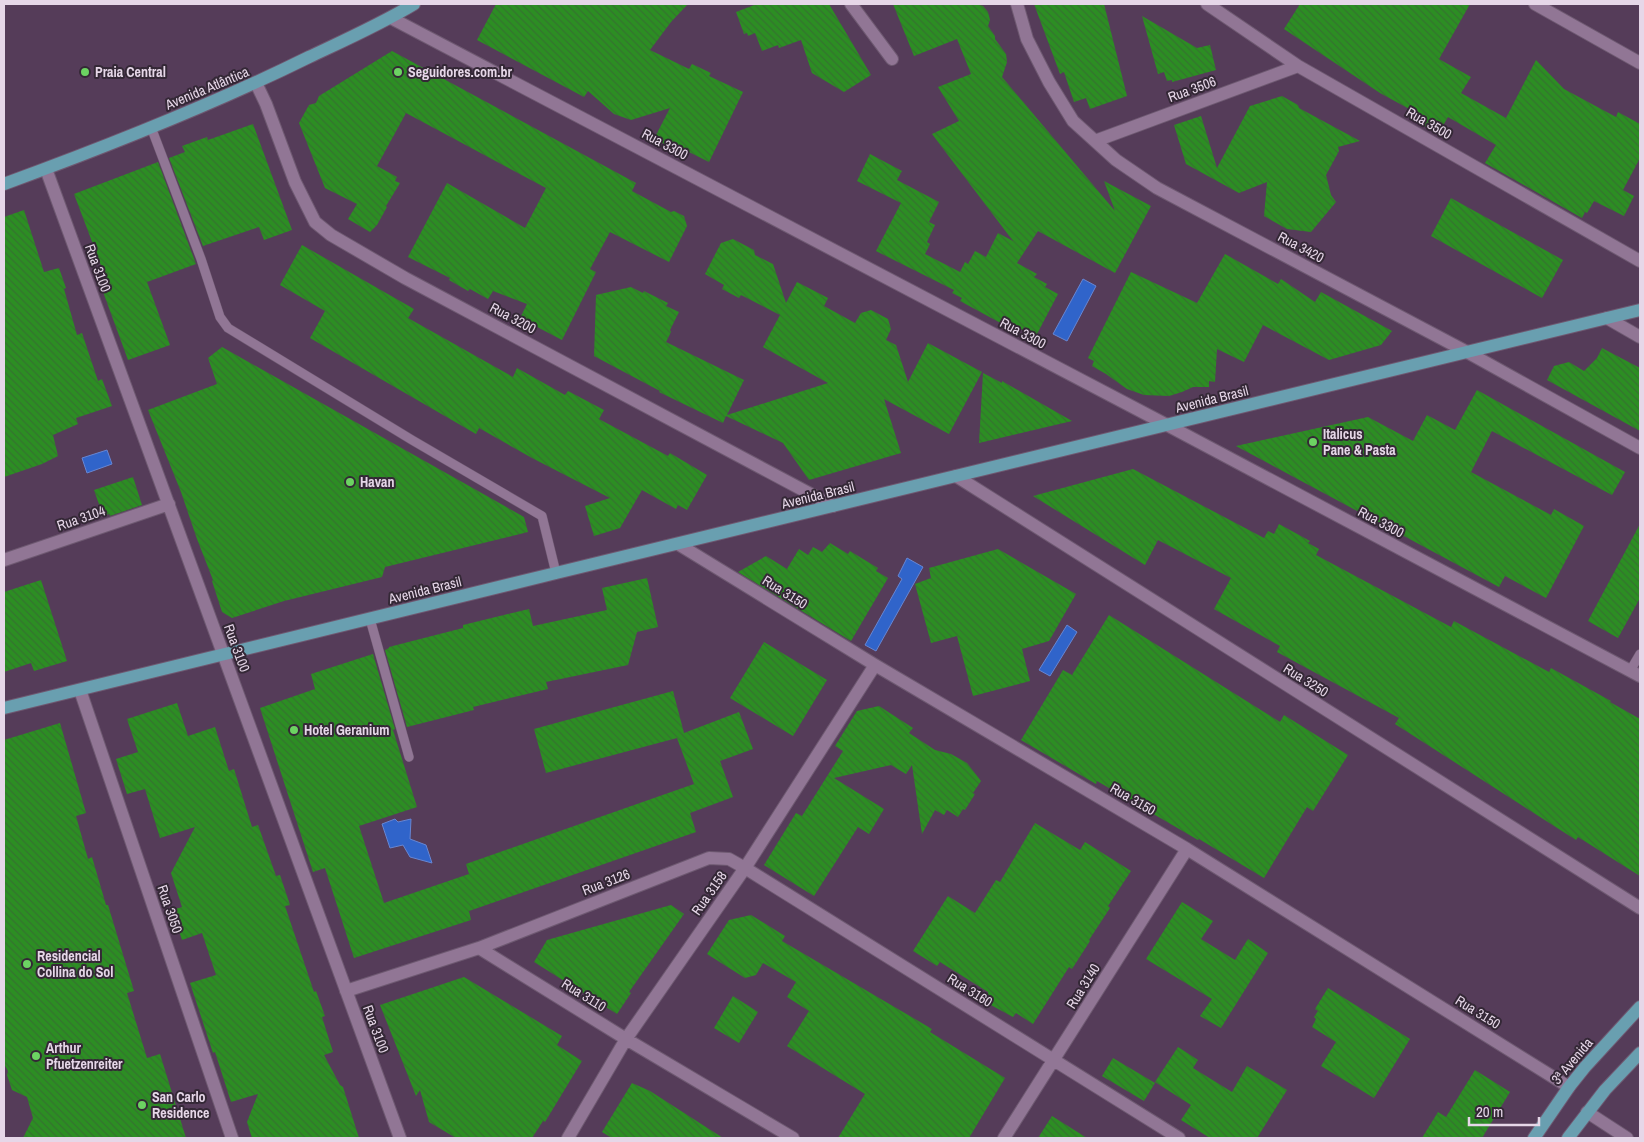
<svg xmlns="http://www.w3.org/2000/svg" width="1644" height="1142" font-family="'Archivo Narrow',sans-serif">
	<defs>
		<pattern id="building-back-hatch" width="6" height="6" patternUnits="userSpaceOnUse" patternTransform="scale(1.25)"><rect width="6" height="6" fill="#2c8e23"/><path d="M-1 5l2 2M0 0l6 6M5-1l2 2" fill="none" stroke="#35732f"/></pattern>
	</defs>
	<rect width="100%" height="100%" fill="#553c59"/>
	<!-- water -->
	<path fill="#3064ca" stroke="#6786d3" d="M1083,279l13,7 -29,55 -14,-7z
		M107,450l5,14 -25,9 -5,-15z
		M907,558l16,9 -47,84 -11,-6 37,-66 -4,-3z
		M1067,625l10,7 -27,44 -11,-6z
		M395,819l3,3 13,-3 -1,20 16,6 6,18 -22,-6 -7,-12 -13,3 -8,-24z"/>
	<!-- building -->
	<path fill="url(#building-back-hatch)" d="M496,4h192l-17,18 -21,28 39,19 3,-5 19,9 -2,3 34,16 -34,70 -34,-17 -2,3 -19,-9 16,-31 -39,12 -17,-6 -26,-23 -4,6 -107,-57z
		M757,4h72l42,71 -27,17 -32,-19 -11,-33 -22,8 -1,-3 -16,6 -7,-18 -7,3 -1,-3 -3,1 -8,-22z
		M893,4h84l6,2 5,6 2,8 -2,6 7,10v3l11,15 1,8 -5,15 113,134 -11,-30 47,25 -36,67 -77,-42 -21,32 20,11 -3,3 13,7 -2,3 13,7 -21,40 -13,-7 -1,3 -13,-6 -2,3 -48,-26 2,-3 -10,-5 2,-3 -78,-39 25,-48 -44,-22 13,-27 32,17 -5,9 42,22 -10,20 6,3 -8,17 3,2 -5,10 35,18 5,-10 3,2 7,-13 11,6 12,-24 15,8 -81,-107 27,-13 -21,-34 33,-13 -14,-35 -43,17z
		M1034,4h70l23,92 -37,13 -4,-11 -12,4 -10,-30 -4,2z
		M1300,4h170l-31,55 32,18 -10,16 45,25 30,-58 28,29 52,28 2,-5 22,12v34l-17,32 11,6 -10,20 -30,-15 -7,12 -2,-1 -3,6 -97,-55 11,-18 -48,-28 -10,17 -29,-17 4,-6 -33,-18 -96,-64z
		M1142,16l55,32 13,-3 6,25 -44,12v-2l-5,1 -3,-9 -6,2z
		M392,51l244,132 -4,8 39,21 3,-1 10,5 3,10 -18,36 -59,-30 -20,37 6,3 -34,68 -42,-22 7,-14 -34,-13 -5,8 -18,-10 -2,2 -19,-11 1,-2 -42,-21 39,-74 78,45 21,-40 -140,-75 -29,53 20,11 -2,4 5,2 -14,23 1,1 -10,18 -7,7 -22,-13 9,-15 -32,-16 -26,-65 10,-18 7,-2 3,-7z
		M1282,96l16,9 1,3 61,33 -22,6 1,4 -13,24 5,20 5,7 -25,30 -24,-3 -23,-13 3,-34 -28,11 -53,-29 -12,-39 27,-9 16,52 33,-62z
		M253,124l39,106 -28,10 -5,-13 -56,19 -34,-88 16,-6 -3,-6 25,-9 1,3z
		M158,162l38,102 -49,18 23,63 -42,15 -30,-82 7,-2 -31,-82z
		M1451,198l112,62 -21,38 -111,-62z
		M24,210l20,62 15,-4 7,20 -2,1 13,46 5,-2 16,48 4,-2 10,27 -36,12 2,6 -25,11 5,21 -16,8 -38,13v-260z
		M733,239l21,11 1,5 18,9 13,39 11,-21 31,16 -4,8 31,17 6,-10 10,-3 17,9 3,10 -5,11 10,5 12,37 20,-39 54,29 -33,62 -65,-35 17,54 -92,27 -26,-37 -57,-27 -3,7 -64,-31 1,-1 -66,-35 2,-61 35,-8 12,6 1,-2 24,12 -2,3 13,6 -9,18 1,2 -5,10 78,38 -17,35 101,-32 -65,-36 17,-32 -39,-20 -2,3 -17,-9 2,-4 -19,-11 16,-31z
		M302,245l112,64 -6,9 105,59 4,-9 48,27 3,-4 36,19 -5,9 69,37 2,-3 37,22 -20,35 -9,-5 -2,4 -34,-19 -22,38 -26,8 -9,-30 25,-8 -78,-40 -53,-30 -3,6 -166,-96 15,-27 -45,-26z
		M1225,254l53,30 3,-5 34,23 6,-10 71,39 -11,14 -52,15 -66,-35 -19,37 -27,-13 -2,33 -6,-1v6h-16l-11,5 -13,4 -25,-1 -17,-6 -21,-15 -14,-8 2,-5 -6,-3 43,-86 66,31z
		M222,347l302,170 4,15 -143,35 -3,10 -98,24 -52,17 -10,-6 -10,-31 1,-1 -16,-41 -16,-47 -33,-82 69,-26 -9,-26z
		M1602,348l38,20v63l-93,-51 7,-14 15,-4 15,9 13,-13z
		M983,373l19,10v-2l70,40 -93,22z
		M1477,390l148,82 -13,23 -120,-64 -21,41 80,43 3,-6 30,17 -38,72 -41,-22 -6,11 -263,-141 132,-29 45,24 14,-26 28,15z
		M1133,469l131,69 4,-7 6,3 5,-10 31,17 -2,2 11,6 -3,6 135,72 3,-6 95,51 2,-4 60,33 -1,1 30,17v157l-62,-39 -2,3 -181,-116 4,-6 -122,-66 3,-6 -66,-37 17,-31 -73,-38 -13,25 -112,-69z
		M133,477l9,28 -32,11 -1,-2 -6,2 -9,-26z
		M1640,524v74l-22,40 -30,-17z
		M830,543l18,11 2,-3 18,11 10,6 -2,3 12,7 -37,63 -113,-69 28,-16 21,13 12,-20 9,6 5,-8 9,5z
		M998,549l78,45 -27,47 -27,8 8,32 -57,15 -16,-60 -26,7 -16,-59 16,-6 -2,-10z
		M647,578l11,49 -21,5 -9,33 -82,17 2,7 -75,18 1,3 -67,17 -22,-77 4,-2v-1l74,-19v-3l66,-16 4,17 74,-16 -5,-22z
		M41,580l26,81 -33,10 -3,-8 -27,9v-80z
		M1109,615l171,107 4,-7 64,40 -35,56 -6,-4 -43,71 -65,-39 -1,1 -101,-59 -1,3 -75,-44 42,-70 9,5z
		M764,642l63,38 -34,56 -63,-38z
		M373,654l22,75 -2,1 24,77 -58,19 25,77 85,-29 -3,-10 228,-80 -17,-46 -131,35 -12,-44 139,-38 11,42 55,-21 14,37 -33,12 13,36 -43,16 6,19 -227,79 2,9 -117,38 -29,-90 -12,4 -53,-164 55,-19 -4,-15z
		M177,703l11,33 27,-9 14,44 5,-2 18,58 6,-2 18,51 4,-1 10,30 -5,1 29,86 2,-1 9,25 -3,1 11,35 -9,3 16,30 3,2 16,51h-107l-5,-16 11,-28 -27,8 -16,-50 -2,1 -23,-70 26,-8 -14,-42 -20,7 -10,-30 10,-3 -11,-34 24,-46 -35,11 -15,-49 -18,5 -11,-35 22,-7 -11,-33z
		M879,706l34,22 -4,5 26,17 16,4 16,9 14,18 -8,12 2,1 -10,16 -2,-1 -5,8 -11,-7 -3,5 -9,-5 -13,24 -10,-69 -6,9 -15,-9 -57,13 50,31 -15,25 -11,-7 -44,69 -50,-31 32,-52 6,3 41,-65 -8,-5 22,-35z
		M60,723l26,90 -10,3 12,43 4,-2 14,48h2l26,86 -7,2 20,65 13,-4 26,84h-163l10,-20 -6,-21 -15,-7 -5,-15 1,-4 -4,-7v-324z
		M1035,823l45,27 5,-8 46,29 -23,35 2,2 -21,32 1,1 -18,28 -3,-2 -36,57 -17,-11 -3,4 -24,-13 -1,-12 -48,-30 -3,4 -24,-15 35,-55 27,17 21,-33 4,2z
		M1182,902l31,19 -12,18 34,21 13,-21 20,14 -47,75 -21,-12 12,-17 -66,-40z
		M671,905l13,9 -55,78 2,1 -14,21 -83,-52 13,-22z
		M751,915l34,21 -3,5 150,88 -2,3 75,46 -36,60h-131l27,-44 -78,-48 22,-35 -22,-14 9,-15 -33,-19 -7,12 -11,3 -38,-24 22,-34z
		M464,977l98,59 -5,9 25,16 -37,61 -2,-1 -11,17h-76l-27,-16 -9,-32 -4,6 -36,-91z
		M1328,988l82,51 -36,59 -53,-32 15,-24 -24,-15 4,-8 -2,-2 4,-6 -3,-2z
		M733,996l25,16 -19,31 -25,-15z
		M1178,1047l20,13 -5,8 39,24 15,-26 40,24 -30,48h-47l-29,-18 10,-15 -36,-23z
		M1113,1058l42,25 -11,18 -42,-25z
		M1475,1070l35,22 -28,46h-60l16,-26 8,5z
		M632,1083l18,8 73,47h-111l-10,-6z
		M1052,1116l35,22h-49z"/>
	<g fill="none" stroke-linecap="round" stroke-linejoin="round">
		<defs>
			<path id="lane" d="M151,127l50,132 19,58 8,11 184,112 130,76 14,57
				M370,619l39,138
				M1630,671l10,-17"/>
			<path id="street" d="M851,4l41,55
				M1017,4l10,35 22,43 24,39 43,39 41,28 310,164 173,96
				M1207,4l91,62 342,195
				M1535,4l105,59
				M256,83l10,21 29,78 20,40 16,13 74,43 428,228
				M1095,141l203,-75
				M46,169l354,969
				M1607,318l33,19
				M956,476l684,432
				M678,544l197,121 312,184 382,238
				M4,560l165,-56
				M80,690l152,448
				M479,948l147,91 167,99
				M346,991l133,-43 230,-90 20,1 16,9 434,270
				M1587,1112l40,26
				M568,1138l58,-99 119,-171 130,-203
				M1004,1138l183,-289"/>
			<path id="secondary" d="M391,18l776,407 473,251"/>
			<path id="primary" d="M4,184c104,-38 206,-78 305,-127 36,-17 72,-33 105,-53
				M4,708l552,-135 1084,-263
				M1534,1138l35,-51 16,-20 55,-60
				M1568,1138l37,-48 35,-37"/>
		</defs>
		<!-- lane casing -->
		<use href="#lane" stroke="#6e5971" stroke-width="10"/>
		<!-- street casing -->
		<use href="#street" stroke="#6e5971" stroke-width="14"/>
		<!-- secondary casing -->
		<use href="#secondary" stroke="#6e5971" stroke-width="14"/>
		<!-- primary casing -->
		<use href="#primary" stroke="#6e5971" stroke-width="14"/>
		<!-- lane -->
		<use href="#lane" stroke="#917695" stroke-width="9"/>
		<!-- street -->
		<use href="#street" stroke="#917695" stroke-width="12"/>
		<!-- secondary -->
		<use href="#secondary" stroke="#917695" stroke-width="12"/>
		<!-- primary -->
		<use href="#primary" stroke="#699fb0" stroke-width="12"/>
	</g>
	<!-- markers -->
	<g fill="#6cd362" stroke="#342836" stroke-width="2">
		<circle cx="85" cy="72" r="5"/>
		<circle cx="398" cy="72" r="5"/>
		<circle cx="1313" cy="442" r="5"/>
		<circle cx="350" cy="482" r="5"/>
		<circle cx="294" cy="730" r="5"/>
		<circle cx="27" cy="964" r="5"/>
		<circle cx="36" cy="1056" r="5"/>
		<circle cx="142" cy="1105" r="5"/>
	</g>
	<g text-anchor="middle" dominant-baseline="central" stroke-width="4" stroke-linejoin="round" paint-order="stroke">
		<!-- poi labels -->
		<g font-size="14" font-weight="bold" fill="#e6d7e8" stroke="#342836" text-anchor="start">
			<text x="95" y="72">Praia Central</text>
			<text x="408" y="72">Seguidores.com.br</text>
			<text x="1323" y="434">Italicus<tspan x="1323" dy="16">Pane &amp; Pasta</tspan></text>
			<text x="360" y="482">Havan</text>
			<text x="304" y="730">Hotel Geranium</text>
			<text x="37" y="956">Residencial<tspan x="37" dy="16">Collina do Sol</tspan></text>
			<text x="46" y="1048">Arthur<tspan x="46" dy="16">Pfuetzenreiter</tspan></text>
			<text x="152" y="1097">San Carlo<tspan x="152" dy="16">Residence</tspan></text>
		</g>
		<!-- street labels -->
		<g font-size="14" fill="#e6d7e8" stroke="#342836">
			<text transform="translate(207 88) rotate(-23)">Avenida Atlântica</text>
			<text transform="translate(1192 89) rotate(-20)">Rua 3506</text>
			<text transform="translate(1429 123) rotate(30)">Rua 3500</text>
			<text transform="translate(665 144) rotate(28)">Rua 3300</text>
			<text transform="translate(1301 247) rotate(28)">Rua 3420</text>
			<text transform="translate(98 268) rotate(70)">Rua 3100</text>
			<text transform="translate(513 318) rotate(28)">Rua 3200</text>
			<text transform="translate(1023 333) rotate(28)">Rua 3300</text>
			<text transform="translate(1212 399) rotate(-14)">Avenida Brasil</text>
			<text transform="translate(818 495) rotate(-14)">Avenida Brasil</text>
			<text transform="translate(81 518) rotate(-19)">Rua 3104</text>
			<text transform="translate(1381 522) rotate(28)">Rua 3300</text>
			<text transform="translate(425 590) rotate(-14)">Avenida Brasil</text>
			<text transform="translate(785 592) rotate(32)">Rua 3150</text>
			<text transform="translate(237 648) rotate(70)">Rua 3100</text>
			<text transform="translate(1306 680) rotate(32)">Rua 3250</text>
			<text transform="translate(1133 799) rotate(30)">Rua 3150</text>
			<text transform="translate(606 882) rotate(-21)">Rua 3126</text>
			<text transform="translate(709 893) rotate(-55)">Rua 3158</text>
			<text transform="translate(170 909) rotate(71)">Rua 3050</text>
			<text transform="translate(1083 986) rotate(-58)">Rua 3140</text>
			<text transform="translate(970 990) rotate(32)">Rua 3160</text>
			<text transform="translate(584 995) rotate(32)">Rua 3110</text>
			<text transform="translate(1478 1012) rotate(32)">Rua 3150</text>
			<text transform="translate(376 1029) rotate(70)">Rua 3100</text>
			<text transform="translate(1572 1061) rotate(-50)">3ª Avenida</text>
		</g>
	</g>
	<!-- border -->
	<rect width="1644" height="1142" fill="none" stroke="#e6d7e8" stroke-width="10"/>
	<!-- scale -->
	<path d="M1469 1117v8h70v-8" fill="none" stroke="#e6d7e8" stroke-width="2.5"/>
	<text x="1476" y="1117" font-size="15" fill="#e6d7e8" stroke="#342836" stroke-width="4" paint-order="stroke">20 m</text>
</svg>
